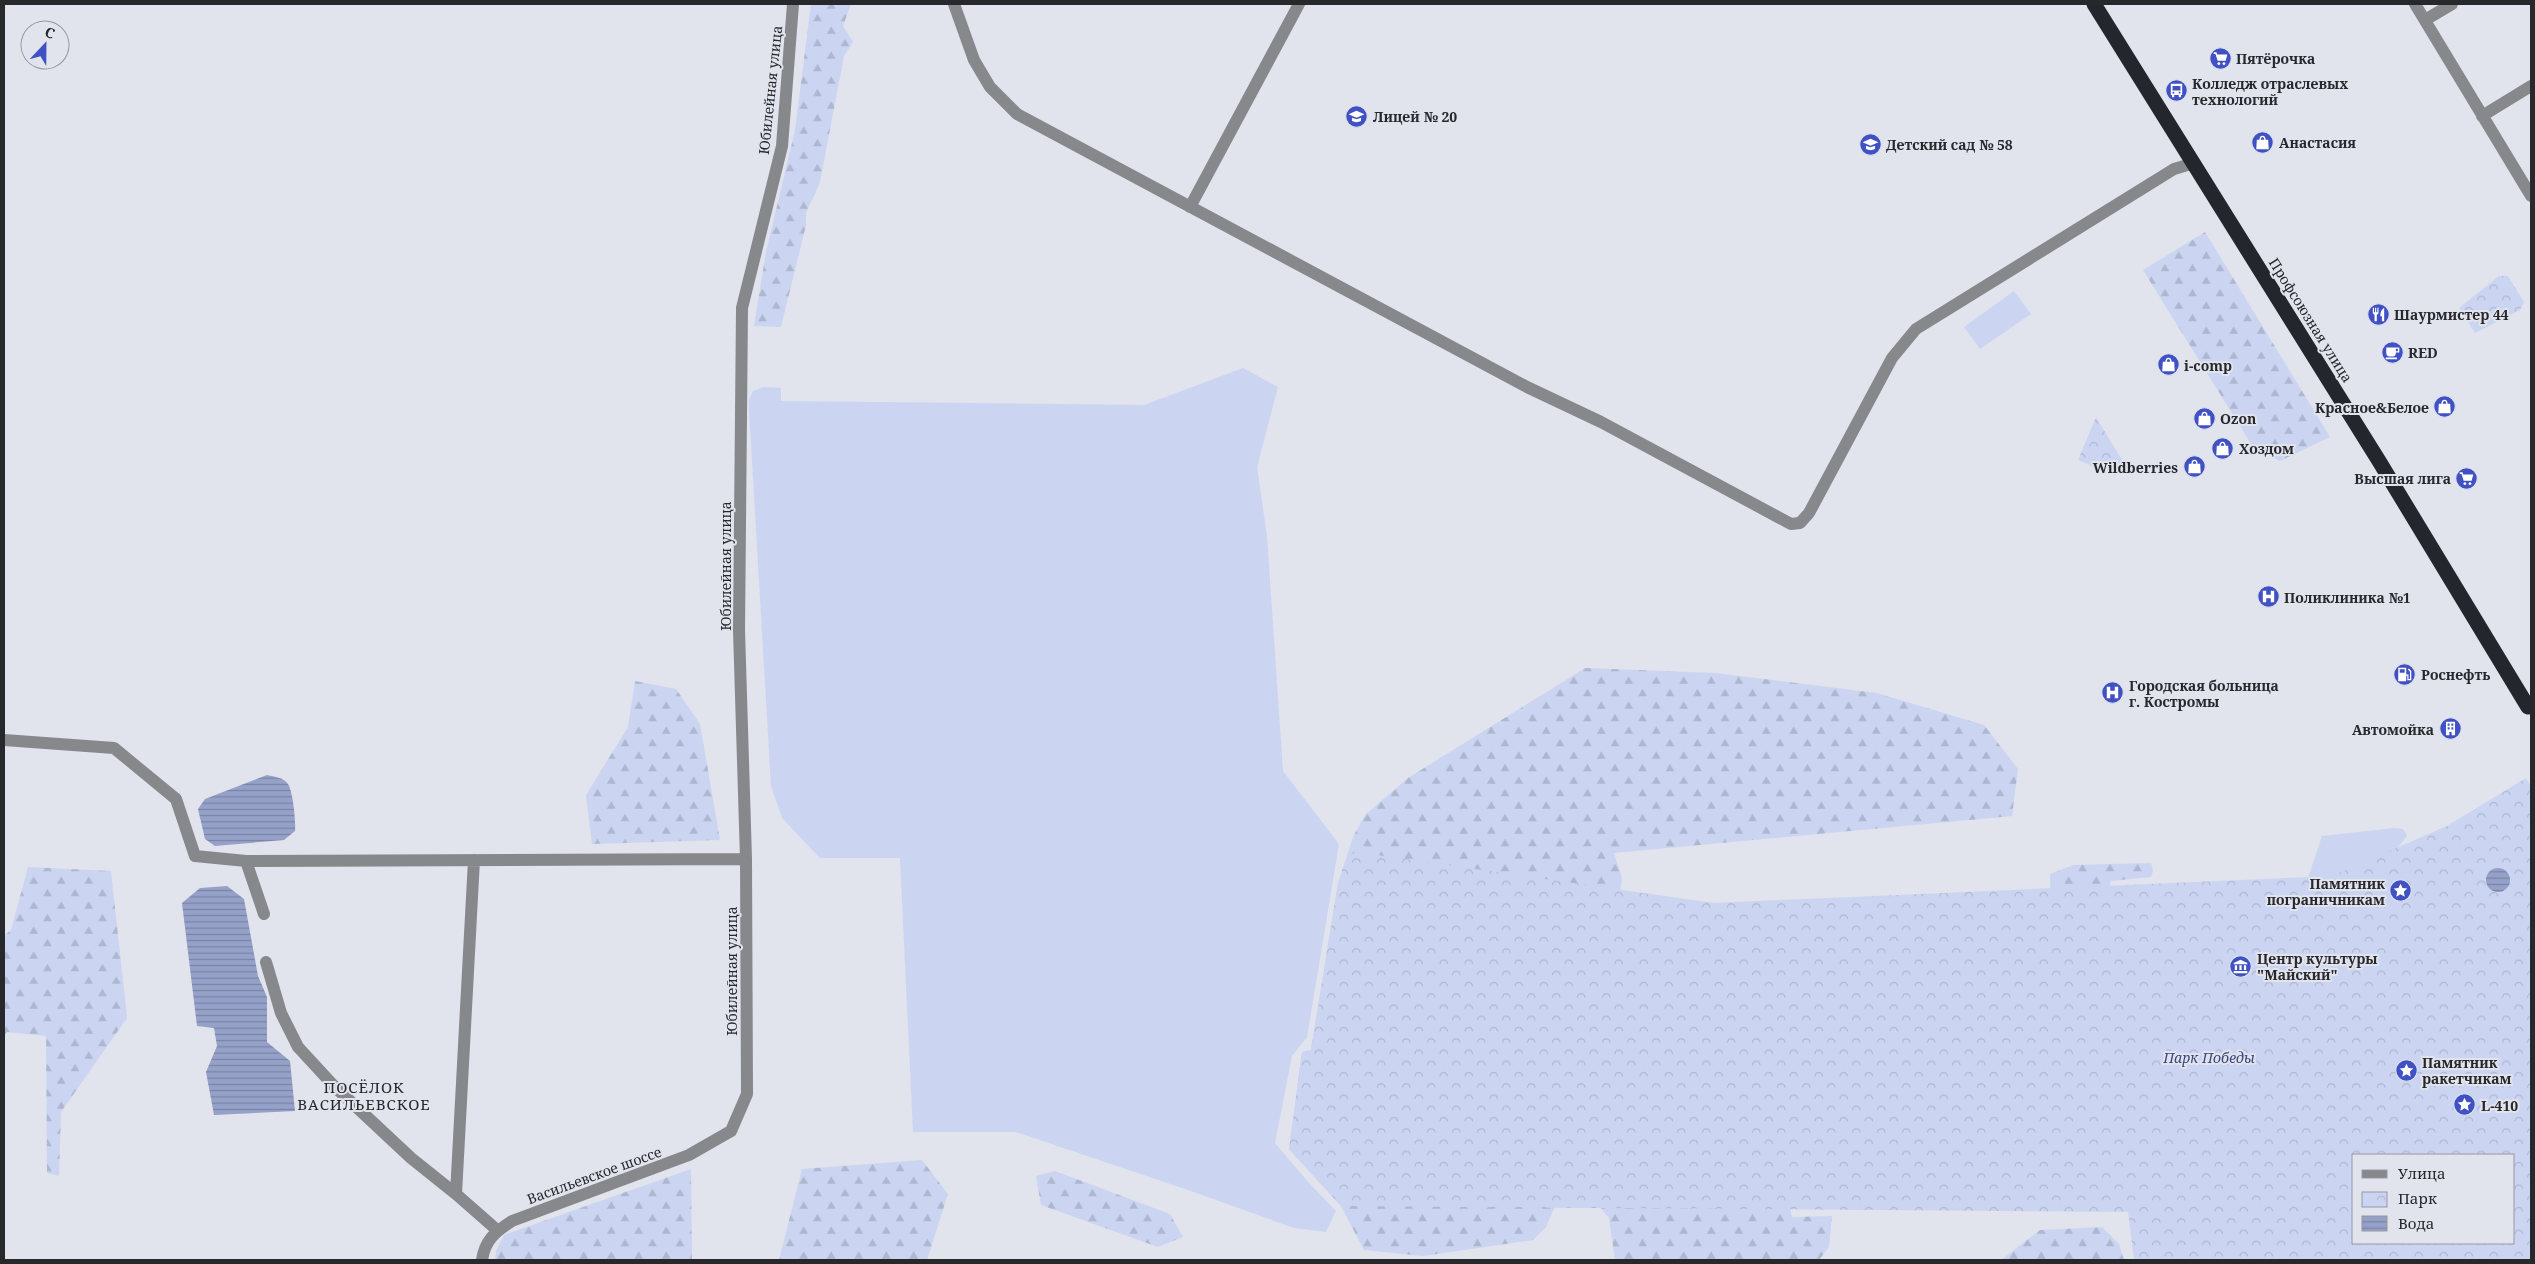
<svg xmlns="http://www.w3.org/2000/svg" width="2535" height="1264" font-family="'Noto Serif',serif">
	<defs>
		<pattern id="forest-firs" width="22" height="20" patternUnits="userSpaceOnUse" patternTransform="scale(1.25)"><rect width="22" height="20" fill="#cbd5f2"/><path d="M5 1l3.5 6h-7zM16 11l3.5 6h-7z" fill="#aeb7d0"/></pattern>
		<pattern id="park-crowns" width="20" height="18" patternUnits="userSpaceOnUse" patternTransform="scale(1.25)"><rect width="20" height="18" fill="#cbd5f2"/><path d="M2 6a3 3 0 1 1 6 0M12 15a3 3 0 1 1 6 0" fill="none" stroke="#aeb7d0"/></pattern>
		<pattern id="water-rules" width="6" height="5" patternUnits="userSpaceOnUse" patternTransform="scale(1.25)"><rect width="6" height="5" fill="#95a1c9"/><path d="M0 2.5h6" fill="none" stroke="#7a83a3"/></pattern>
	</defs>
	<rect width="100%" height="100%" fill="#e1e3ed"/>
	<!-- green -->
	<path fill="#cbd5f2" d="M2014,291l17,23 -51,35 -16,-22z
		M1243,368l35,19 -21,80 10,69 16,235 56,73 -32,193 -15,19 -17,87 34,40 27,28 -10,21 -32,-4 -106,-38 -172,-58h-103l-13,-274h-80l-38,-40 -11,-32 -22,-376v-10l4,-9 10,-4 18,1v13l363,4z
		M2394,828l9,1 4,7 -16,20 -86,31 17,-51z"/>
	<!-- forest -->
	<path fill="url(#forest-firs)" d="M811,4h40l-8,22 10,16 -9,14 -24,126 -14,31v12l-25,102 -27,-1 12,-74 29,-122z
		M2205,232l125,205 -50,24 -27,-14 -110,-177z
		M1585,668l130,5 162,20 107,32 34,44 -6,47 -398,37 8,25 -31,244 188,37 13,58 40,-1 -3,31 -10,13h-204l-6,-42 -14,-17 -39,3 -10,23 -13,13 -110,16 -59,-6 -23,-44 -52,-57 13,-97 9,-2 27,-167 15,-46 12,-22 43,-37z
		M635,681l41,8 24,35 20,116 -128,4 -6,-49 42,-68z
		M2151,863l2,8 -2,6 -40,4 -6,22 -54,15 -1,-44 23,-9z
		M28,867l83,4 16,147 -66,94 -2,64 -12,-3 -1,-137 -39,-4 -3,5v-101l7,-6z
		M922,1160l26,34 -21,66h-148l23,-91z
		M691,1169l1,91h-197l1,-9 8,-16z
		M1055,1171l115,43 13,23 -25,10 -117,-42 -5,-29z
		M2102,1227l17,17 5,16h-123l39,-30z"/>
	<!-- park -->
	<path fill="url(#park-crowns)" fill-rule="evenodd" d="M2499,276h9l16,26 -4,8 -45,23 -16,-25z
		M2096,417l26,43 -7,16 -37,-16z
		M2526,778l5,9v473h-397l-6,-48 -787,-6 -52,-57 13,-97 9,-2 27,-167 10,-26 8,-5 358,51 618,-27 115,-50zM2354,1155h160v88h-160z"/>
	<!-- water -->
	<path fill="url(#water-rules)" d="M267,775c8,2 16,2 21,9 5,8 8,37 7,47l-11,9 -69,6 -10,-7 -7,-30 7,-10z
		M2486 880a12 12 0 1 1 24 0a12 12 0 1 1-24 0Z
		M227,886l17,13 14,77 9,21v45l23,19 5,50 -81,4 -8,-43 11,-26 -3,-18 -17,-2 -15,-123 18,-15z"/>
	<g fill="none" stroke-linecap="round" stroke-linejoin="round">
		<!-- minor -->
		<path stroke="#87888c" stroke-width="12" d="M954,4l20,56 16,27 27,27 510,273 74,35 190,102 9,-1 9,-10 83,-155 24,-29 258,-160 20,-6
			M2415,4l116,192
			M2425,20l27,-16
			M2482,116l49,-30
			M1190,207l109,-203
			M4,740l110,8 62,51 19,57 51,5 500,-2
			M246,861l18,53
			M266,962l15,51 17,34 36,39 77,72 45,36 41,36
			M456,1194l18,-334
			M482,1260c3,-20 13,-28 30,-39l177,-66 42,-24 16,-37 -1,-235 -7,-229 3,-322 40,-162 11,-142"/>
		<!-- highway -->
		<path stroke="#24262d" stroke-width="15" d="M2094,4l285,457 149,246 3,-2"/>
	</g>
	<!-- icons -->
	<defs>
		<symbol id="supermarket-disc" viewBox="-11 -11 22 22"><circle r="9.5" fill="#4051c4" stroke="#e1e3ed"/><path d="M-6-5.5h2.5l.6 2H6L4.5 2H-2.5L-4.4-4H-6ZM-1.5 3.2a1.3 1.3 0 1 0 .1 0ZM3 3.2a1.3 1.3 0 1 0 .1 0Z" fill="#fff"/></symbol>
		<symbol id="bus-disc" viewBox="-11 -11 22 22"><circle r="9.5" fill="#4051c4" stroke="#e1e3ed"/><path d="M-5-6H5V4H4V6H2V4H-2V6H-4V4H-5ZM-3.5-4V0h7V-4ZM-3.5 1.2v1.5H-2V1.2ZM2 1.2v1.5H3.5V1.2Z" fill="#fff"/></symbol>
		<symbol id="school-disc" viewBox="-11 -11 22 22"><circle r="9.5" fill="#4051c4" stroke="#e1e3ed"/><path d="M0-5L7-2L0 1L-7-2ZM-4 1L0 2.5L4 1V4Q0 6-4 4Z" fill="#fff"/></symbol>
		<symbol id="shop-disc" viewBox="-11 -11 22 22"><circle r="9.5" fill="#4051c4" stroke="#e1e3ed"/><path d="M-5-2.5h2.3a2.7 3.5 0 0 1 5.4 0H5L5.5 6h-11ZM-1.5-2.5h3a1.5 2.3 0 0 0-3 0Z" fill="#fff"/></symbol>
		<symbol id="restaurant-disc" viewBox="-11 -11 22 22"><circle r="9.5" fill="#4051c4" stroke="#e1e3ed"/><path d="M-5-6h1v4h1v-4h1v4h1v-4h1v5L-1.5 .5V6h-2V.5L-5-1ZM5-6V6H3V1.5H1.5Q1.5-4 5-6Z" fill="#fff"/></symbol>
		<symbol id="cafe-disc" viewBox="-11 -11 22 22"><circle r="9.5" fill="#4051c4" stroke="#e1e3ed"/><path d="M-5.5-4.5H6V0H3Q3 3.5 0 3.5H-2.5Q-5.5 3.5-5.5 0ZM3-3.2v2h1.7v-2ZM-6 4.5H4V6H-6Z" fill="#fff"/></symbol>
		<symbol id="hospital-disc" viewBox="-11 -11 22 22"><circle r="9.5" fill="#4051c4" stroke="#e1e3ed"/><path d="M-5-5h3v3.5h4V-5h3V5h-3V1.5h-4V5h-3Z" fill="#fff"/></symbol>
		<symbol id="fuel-disc" viewBox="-11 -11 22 22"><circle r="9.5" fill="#4051c4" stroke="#e1e3ed"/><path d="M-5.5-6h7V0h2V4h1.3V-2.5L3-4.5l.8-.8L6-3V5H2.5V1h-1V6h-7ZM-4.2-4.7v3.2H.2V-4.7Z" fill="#fff"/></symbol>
		<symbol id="building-disc" viewBox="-11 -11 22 22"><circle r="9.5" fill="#4051c4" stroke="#e1e3ed"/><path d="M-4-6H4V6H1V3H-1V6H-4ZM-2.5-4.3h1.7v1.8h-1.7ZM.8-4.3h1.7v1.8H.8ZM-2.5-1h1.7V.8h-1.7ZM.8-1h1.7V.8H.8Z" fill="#fff"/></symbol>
		<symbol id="sight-disc" viewBox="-11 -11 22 22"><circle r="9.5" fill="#4051c4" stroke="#e1e3ed"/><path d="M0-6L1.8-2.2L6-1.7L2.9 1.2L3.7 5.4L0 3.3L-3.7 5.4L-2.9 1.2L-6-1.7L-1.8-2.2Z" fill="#fff"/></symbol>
		<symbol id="museum-disc" viewBox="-11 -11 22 22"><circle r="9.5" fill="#4051c4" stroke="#e1e3ed"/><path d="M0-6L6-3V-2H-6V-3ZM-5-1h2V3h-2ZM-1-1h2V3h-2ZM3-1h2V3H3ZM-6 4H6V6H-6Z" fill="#fff"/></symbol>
	</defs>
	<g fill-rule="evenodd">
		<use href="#supermarket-disc" x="2208" y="46" width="25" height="25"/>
		<use href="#bus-disc" x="2164" y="78" width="25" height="25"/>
		<use href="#school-disc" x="1344" y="104" width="25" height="25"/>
		<use href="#shop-disc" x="2250" y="130" width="25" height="25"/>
		<use href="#school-disc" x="1858" y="132" width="25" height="25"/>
		<use href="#restaurant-disc" x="2366" y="302" width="25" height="25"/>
		<use href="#cafe-disc" x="2380" y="340" width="25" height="25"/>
		<use href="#shop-disc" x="2156" y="352" width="25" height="25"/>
		<use href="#shop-disc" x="2432" y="394" width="25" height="25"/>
		<use href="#shop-disc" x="2192" y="406" width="25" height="25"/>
		<use href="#shop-disc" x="2210" y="436" width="25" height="25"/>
		<use href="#shop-disc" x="2182" y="454" width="25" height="25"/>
		<use href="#supermarket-disc" x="2454" y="466" width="25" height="25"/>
		<use href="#hospital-disc" x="2256" y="584" width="25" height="25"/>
		<use href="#fuel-disc" x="2392" y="662" width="25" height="25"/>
		<use href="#hospital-disc" x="2100" y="680" width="25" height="25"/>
		<use href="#building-disc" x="2438" y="716" width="25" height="25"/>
		<use href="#sight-disc" x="2388" y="878" width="25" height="25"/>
		<use href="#museum-disc" x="2228" y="954" width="25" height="25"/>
		<use href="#sight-disc" x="2394" y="1058" width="25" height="25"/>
		<use href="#sight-disc" x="2452" y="1092" width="25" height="25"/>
	</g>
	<g text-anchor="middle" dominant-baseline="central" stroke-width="4" stroke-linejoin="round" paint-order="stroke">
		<!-- poi labels -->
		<g font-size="14" font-weight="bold" fill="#27282c" stroke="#e1e3ed" text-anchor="start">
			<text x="2236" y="58">Пятёрочка</text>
			<text x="2192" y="83">Колледж отраслевых<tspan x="2192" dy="16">технологий</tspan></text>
			<text x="1373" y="116">Лицей № 20</text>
			<text x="2279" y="142">Анастасия</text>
			<text x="1886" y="144">Детский сад № 58</text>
			<text x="2394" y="314">Шаурмистер 44</text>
			<text x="2408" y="352">RED</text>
			<text x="2184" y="365">i-comp</text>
			<text x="2429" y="407" text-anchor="end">Красное&amp;Белое</text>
			<text x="2220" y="418">Ozon</text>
			<text x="2239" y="448">Хоздом</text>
			<text x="2178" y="467" text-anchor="end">Wildberries</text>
			<text x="2451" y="478" text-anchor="end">Высшая лига</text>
			<text x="2284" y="597">Поликлиника №1</text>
			<text x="2421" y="674">Роснефть</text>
			<text x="2129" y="685">Городская больница<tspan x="2129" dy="16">г. Костромы</tspan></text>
			<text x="2434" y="729" text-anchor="end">Автомойка</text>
			<text x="2385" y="883" text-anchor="end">Памятник<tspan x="2385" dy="16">пограничникам</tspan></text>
			<text x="2257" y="958">Центр культуры<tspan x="2257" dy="16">"Майский"</tspan></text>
			<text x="2422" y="1062">Памятник<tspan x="2422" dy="16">ракетчикам</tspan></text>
			<text x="2481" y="1105">L-410</text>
		</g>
		<!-- street labels -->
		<g font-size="14" fill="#27282c" stroke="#e1e3ed">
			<text transform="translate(770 90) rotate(-84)">Юбилейная улица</text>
			<text transform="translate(2311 320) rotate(58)">Профсоюзная улица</text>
			<text transform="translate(725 566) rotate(-90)">Юбилейная улица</text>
			<text transform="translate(731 971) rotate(-90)">Юбилейная улица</text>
			<text transform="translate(594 1175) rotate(-20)">Васильевское шоссе</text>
		</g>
		<!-- park labels -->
		<g font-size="14" font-style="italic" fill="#3a477c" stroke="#e1e3ed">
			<text x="2209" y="1057">Парк Победы</text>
		</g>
		<!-- neighbourhood labels -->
		<g font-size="15" letter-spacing="1" fill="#27282c" stroke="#e1e3ed">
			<text x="364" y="1087">ПОСЁЛОК<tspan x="364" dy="17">ВАСИЛЬЕВСКОЕ</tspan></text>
		</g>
	</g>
	<!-- border -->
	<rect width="2535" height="1264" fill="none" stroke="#27282c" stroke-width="10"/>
	<!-- legend -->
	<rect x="2352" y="1154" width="162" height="90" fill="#e1e3ed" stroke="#9798a0"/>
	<rect x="2362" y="1170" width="25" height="8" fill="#87888c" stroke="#9798a0"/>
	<text x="2398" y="1179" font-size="15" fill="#27282c">Улица</text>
	<rect x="2362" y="1192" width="25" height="15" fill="url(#park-crowns)" stroke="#9798a0"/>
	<text x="2398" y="1204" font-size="15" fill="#27282c">Парк</text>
	<rect x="2362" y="1216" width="25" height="15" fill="url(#water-rules)" stroke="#9798a0"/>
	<text x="2398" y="1229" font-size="15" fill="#27282c">Вода</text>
	<!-- north arrow -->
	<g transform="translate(45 45) rotate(22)"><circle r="24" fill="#e1e3ed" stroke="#9798a0"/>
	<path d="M0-4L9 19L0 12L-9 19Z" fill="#4051c4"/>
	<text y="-8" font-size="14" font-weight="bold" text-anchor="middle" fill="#27282c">С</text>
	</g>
</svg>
